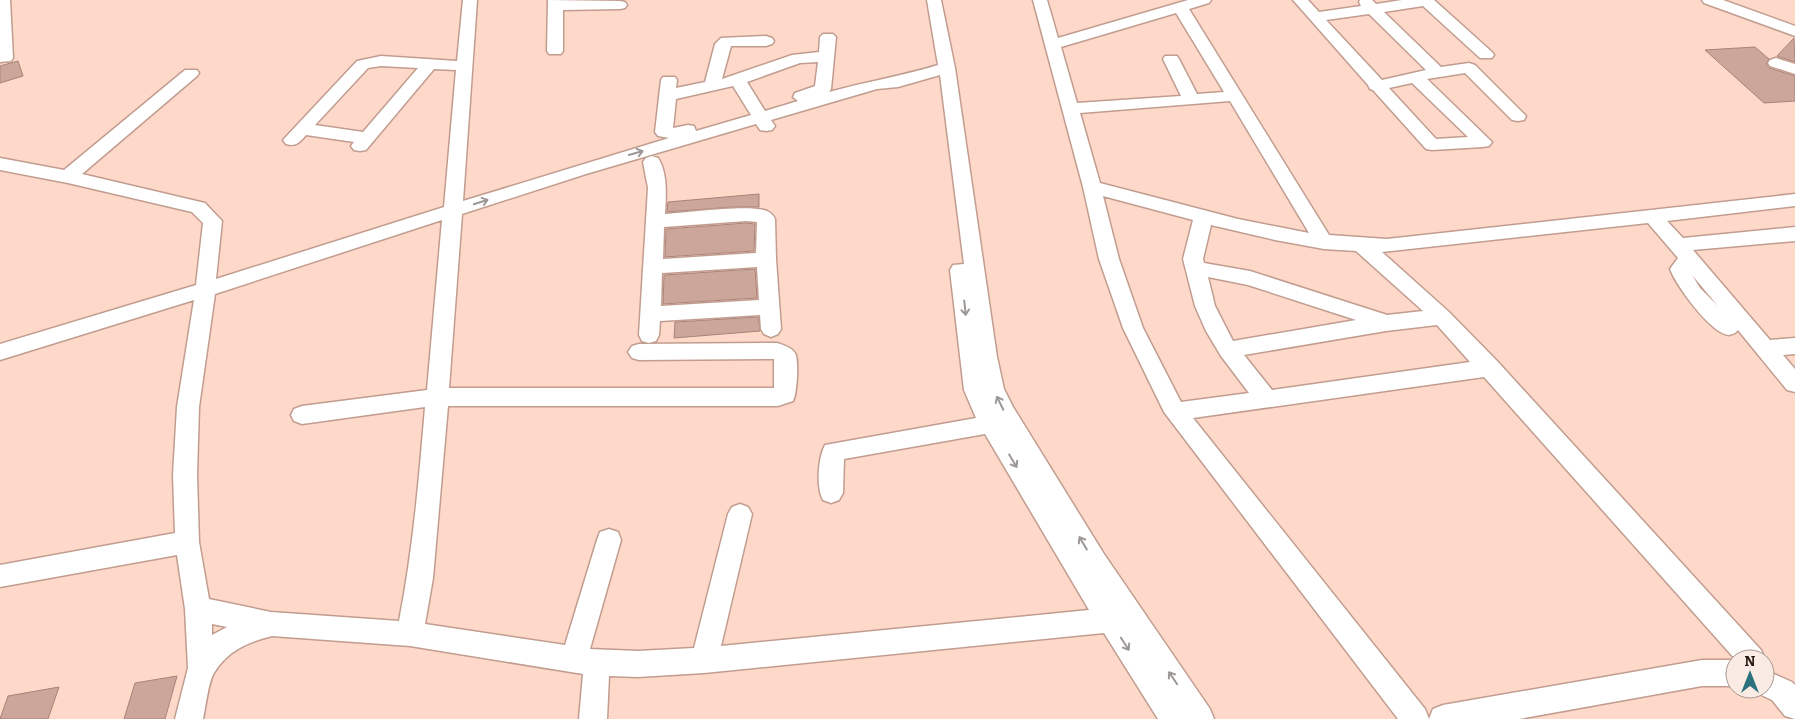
<svg xmlns="http://www.w3.org/2000/svg" width="1795" height="719" font-family="Bitter,serif">
	<rect width="100%" height="100%" fill="#fed8c9"/>
	<!-- building -->
	<path fill="#cca69b" stroke="#a78378" d="M1794,38l1,24 -18,-6z
		M1755,47l14,12 -3,5 3,4 26,8v25l-31,2 -59,-53z
		M18,61l5,15 -23,7v-17z
		M759,194v13h-26l-66,5 1,-10z
		M746,223l9,1 -1,27 -89,6 1,-28z
		M755,269l2,29 -94,6 1,-29z
		M758,317l2,14 -86,7 1,-16z
		M177,676l-12,43h-41l11,-36z
		M59,687l-11,32h-48l8,-23z"/>
	<g fill="none" stroke-linecap="round" stroke-linejoin="round">
		<defs>
			<path id="minor" d="M0,0h10l3,58 -2,3 -11,1z
				M463,0h14l-14,201 206,-63 -11,-2 -3,-4 6,-52 2,-3h12l2,3 -1,8 29,-6 10,-38 6,-6 45,-2 6,2 2,3 -2,3 -6,2h-35l-9,33 70,-24 27,-3 1,-15 3,-3h10l3,3 -5,52 -2,3c36,-10 73,-16 109,-27l-11,-65h14l14,68 42,289 7,32 9,18 91,147 106,155 4,10h-56l-54,-86 -400,40 -66,4 -29,-1 -2,43h-28l4,-45 -173,-28 -138,-10c-24,6 -45,15 -58,37 -6,10 -8,33 -11,46h-28l13,-51 -3,-59 -8,-54 -177,32v-22l175,-32 -2,-58 4,-68 17,-107 -194,60v-16l196,-59 7,-62 -11,-11 -124,-29 -68,-13v-12l64,12 121,-100h12l2,3 -2,3 -115,98 123,29 17,18 -6,58 228,-72 12,-137 -22,-1 -68,81 -6,1 -6,-1 -3,-4 3,-4 -48,-7c-6,7 -10,12 -20,9l-3,-4 74,-79 24,-5 76,5zM818,62l-3,24 -20,7 -2,4 5,4 -33,10 -18,-29 53,-19zM381,66l37,2 -55,64 -48,-7 53,-57zM940,75l24,189 -11,1 -3,5 14,120 12,28 -151,27c-7,13 -9,42 -2,55l8,3 8,-3 4,-7 1,-34 141,-25 104,176 -368,36 31,-132 -4,-7 -8,-3 -8,3 -4,7 -34,134 -56,3 -48,-2 31,-109 -3,-8 -9,-3 -9,3 -3,8 -32,105 -140,-21 8,-46 15,-172h330l15,-5c4,-7 6,-41 2,-48 -4,-6 -12,-8 -18,-10l-138,1 -7,2 -4,6 4,6 7,2 135,-1v29h-325l13,-174 124,-40 170,-50 4,6 6,1 6,-1 3,-4 -4,-6 106,-31 21,-2zM733,86l18,29 -55,16 -2,-5 -6,-1 -15,3 3,-29zM442,220l-15,170 -125,16 -8,3 -3,6 3,6 8,3 123,-17c-6,72 -12,143 -26,214l-128,-9 -62,-13 -10,-57 -2,-67 2,-68 16,-113zM212,624l15,3 -15,8z
				M548,0l72,1 5,1 2,3 -2,3 -5,1 -57,1v41l-2,3h-12l-2,-3z
				M1033,0h14l11,38 130,-38h23l-2,3 -20,6 140,226 58,4 408,-45v12l-128,15 16,17 112,-11v14l-102,9 77,90 25,-2v16l-12,1 12,14v23l-8,-2 -49,-60 -2,2c0,1 -7,3 -7,3 -18,-1 -53,-50 -59,-66l8,-11 -30,-35 -266,29 67,60 49,50 263,288 4,9v1l-30,-1 -251,-282 -291,41 232,291 4,10h-31l-234,-307 -41,-84 -24,-69 -16,-72zM1176,13l48,79 -27,2 -18,-35 -2,-3h-12l-2,3 18,37 -104,7 -16,-56zM1230,101l79,132 -71,-14 -138,-36 -20,-70zM1103,196l90,24 -10,39 12,47 11,25 15,25 28,37 -68,9 -38,-74 -24,-69zM1211,225l64,15 49,9 32,2 67,60 -36,4 -137,-44 -46,-8 -1,-4zM1692,275l26,31 -18,-18zM1208,277l40,8 108,35 -123,21 -18,-35zM1437,325l33,37 -198,28 -28,-35 142,-24z
				M1293,0h15l11,12 42,-6 -2,-4 1,-2h12l4,4 26,-4h32l58,52 2,3 -2,3h-12l-57,-52 -39,6 57,55 28,-4 6,2 51,51 -2,4 -6,1 -6,-1 -47,-47 -38,6 65,63 -3,4 -6,1 -51,3 -6,-1 -53,-59 -3,-1 -2,-4zM1369,14l57,56 -44,10 -56,-60zM1412,83l56,54 -32,2 -47,-51z
				M1702,0h21l72,26v10l-91,-33z
				M1776,58l19,6v10l-25,-8 -2,-3 2,-3z
				M652,156l6,2c10,15 8,39 7,56 22,-1 84,-10 102,-3 4,2 6,4 8,8l1,40 5,70 -3,5 -7,3 -7,-3 -3,-5 -1,-14 -100,6 -1,14 -3,6 -7,2 -7,-2 -3,-6 9,-147 -5,-26 3,-4zM746,221l11,1 -1,31 -93,6 1,-32zM757,267l2,33 -98,6 1,-33z
				M1702,660h33v26h-33l-183,33h-90l4,-10 10,-4z
				M1765,670l27,12 3,3v34l-10,-3 -13,-16 -17,-8 -1,-3h11z"/>
		</defs>
		<!-- minor casing -->
		<use href="#minor" stroke="#c19d8f" stroke-width="3"/>
		<!-- minor -->
		<use href="#minor" fill="#fff" fill-rule="evenodd"/>
	</g>
	<!-- one-way arrows -->
	<defs><path id="oneway-shaft" d="M-6 0H5M1.5-3L5.5 0L1.5 3" fill="none" stroke-width="1.6" stroke-linecap="round" stroke-linejoin="round" transform="scale(1.25)"/></defs>
	<g stroke="#9d9795">
		<use href="#oneway-shaft" transform="translate(636 153) rotate(-16)"/>
		<use href="#oneway-shaft" transform="translate(481 202) rotate(-18)"/>
		<use href="#oneway-shaft" transform="translate(965 308) rotate(84)"/>
		<use href="#oneway-shaft" transform="translate(1000 403) rotate(-116)"/>
		<use href="#oneway-shaft" transform="translate(1013 461) rotate(59)"/>
		<use href="#oneway-shaft" transform="translate(1083 543) rotate(-121)"/>
		<use href="#oneway-shaft" transform="translate(1125 644) rotate(57)"/>
		<use href="#oneway-shaft" transform="translate(1173 678) rotate(-124)"/>
	</g>
	<!-- north arrow -->
	<g transform="translate(1750 674)"><circle r="24" fill="#faebe5" stroke="#a59791"/>
	<path d="M0-4L9 19L0 12L-9 19Z" fill="#2b727e"/>
	<text y="-8" font-size="14" font-weight="bold" text-anchor="middle" fill="#251813">N</text>
	</g>
</svg>
